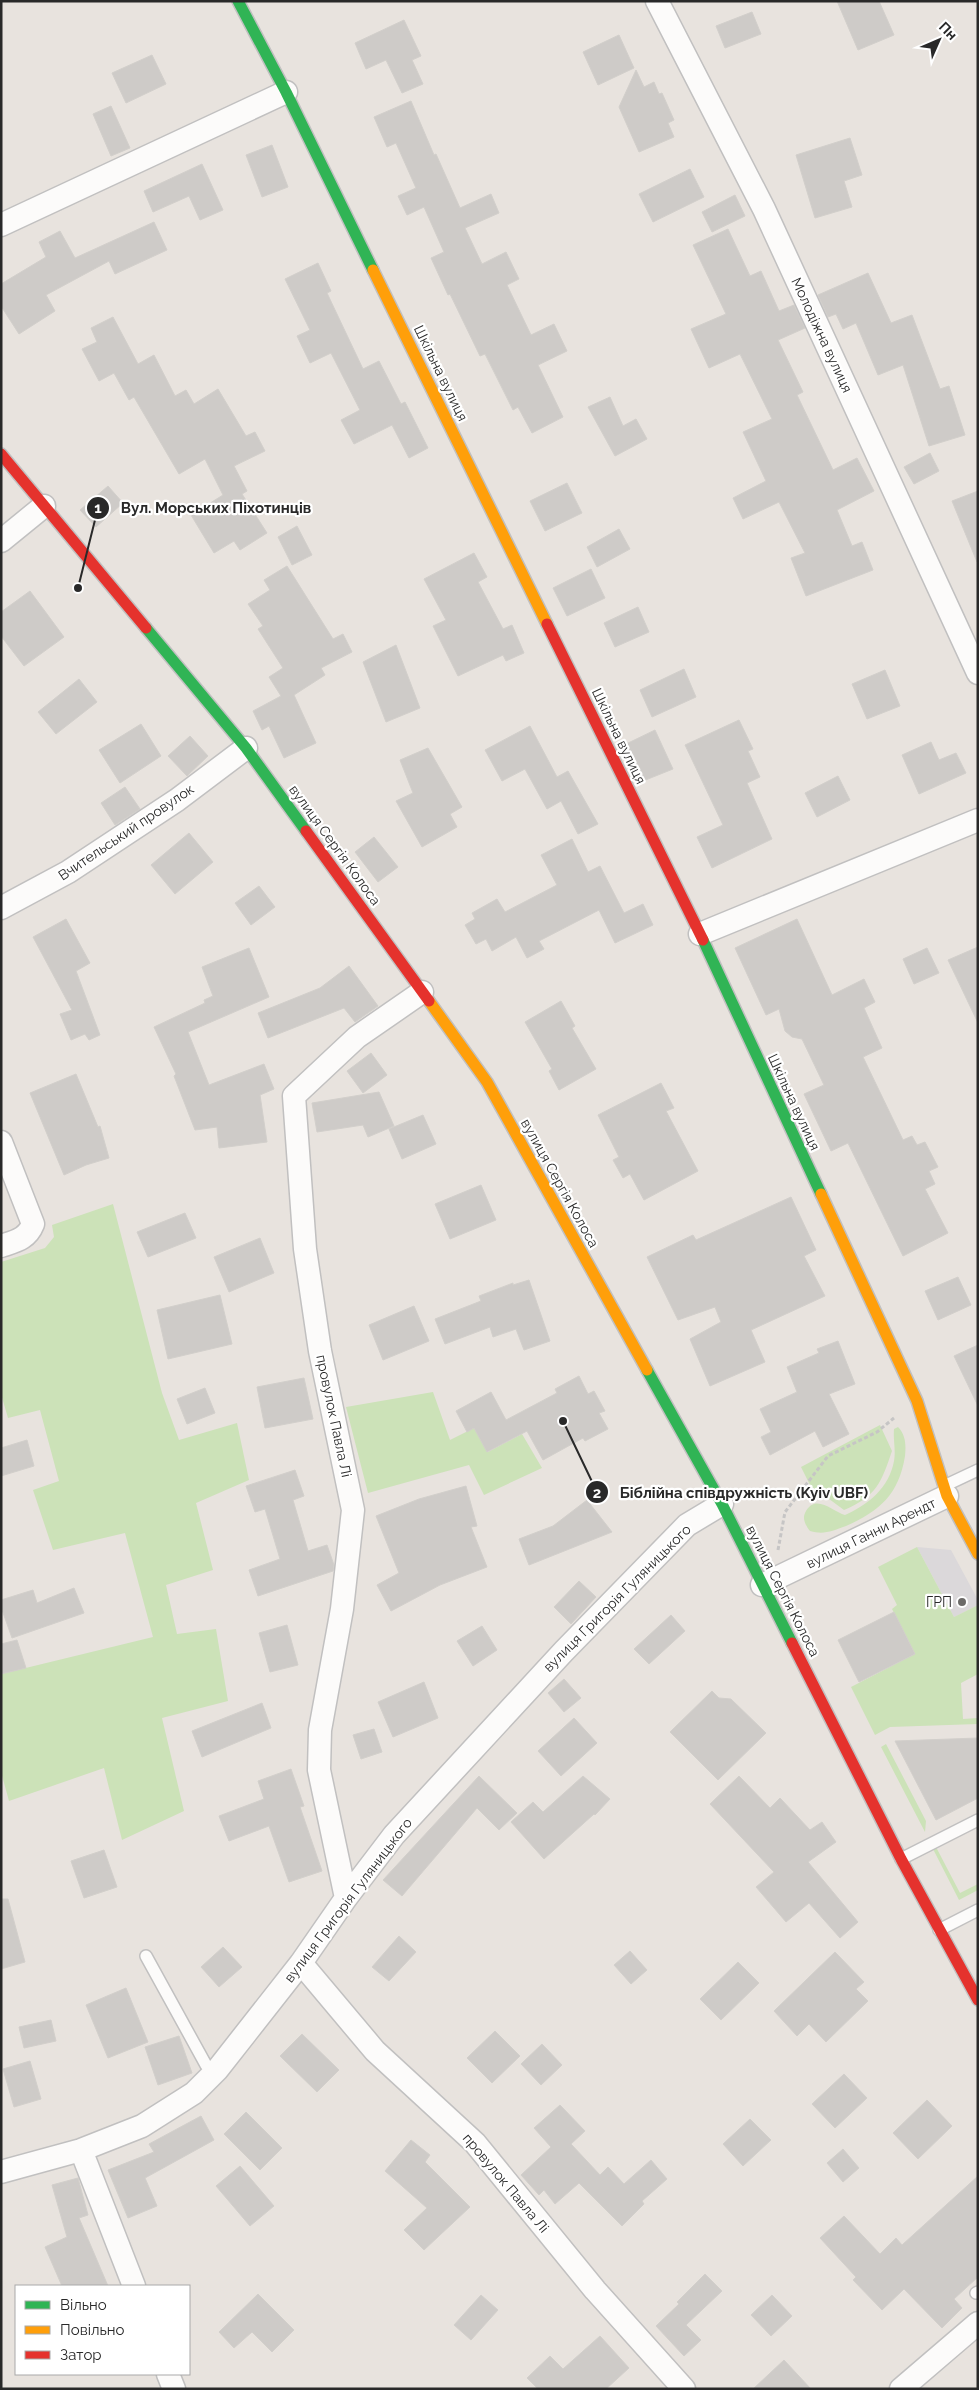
<svg xmlns="http://www.w3.org/2000/svg" width="979" height="2390" font-family="Raleway,sans-serif">
	<rect width="100%" height="100%" fill="#e8e3de"/>
	<!-- industrial -->
	<path fill="#dbd8da" d="M917,1547l34,3 27,50v5l-24,12z"/>
	<!-- green -->
	<path fill="#cce2b8" d="M113,1204l49,189 17,47 58,-17 12,57 -53,23 17,67 -47,15 11,49 39,-5 12,72 -66,17 22,93 -62,29 -18,-72 -95,33 -8,-29v-98l152,-37 -28,-104 -72,17 -20,-60 26,-9 -19,-71 -32,8 -7,-24v-132l44,-14 9,-11 -2,-12z
		M433,1392l17,48 24,-12 14,24 34,-18 20,34 -58,27 -15,-30 -101,28 -22,-86z
		M880,1425l12,26c-11,32 -15,45 -48,59l-19,-14 -8,3 -16,-32z
		M898,1427c8,8 8,19 7,29 -6,38 -25,55 -59,70 -14,5 -22,9 -36,5 -4,-5 -8,-12 -5,-18 10,-21 28,-1 40,2 24,-11 44,-27 49,-54 2,-10 -1,-21 0,-32z
		M917,1547l37,70 24,-12v69l-17,9 2,36 15,-1v6l-88,3 -15,8 -24,-48 64,-33 -23,-45 5,-4 -19,-38z
		M886,1744l40,77 -1,11 -44,-85z
		M936,1847l24,46 18,-9v6l-19,10 -26,-51z"/>
	<!-- building -->
	<path fill="#cecbc8" stroke="#d2cfcb" d="M837,1h42l15,34 -36,15z
		M752,12l9,22 -36,14 -9,-22z
		M404,20l17,36 -9,4 11,24 -21,9 -16,-33 -20,9 -11,-26z
		M619,35l15,33 -36,17 -15,-33z
		M152,55l14,29 -40,19 -14,-30z
		M636,70l8,17 10,-5 5,12 3,-1 12,27 -6,3 6,14 -35,15 -20,-45z
		M411,101l23,54 2,-1 24,54 31,-14 8,19 -34,15 17,36 24,-12 13,27 -12,6 24,50 23,-11 13,27 -29,14 25,52 -31,16 -14,-26 -5,3 -28,-56 -5,2 -30,-62 -2,1 -17,-37 13,-6 -20,-45 -17,8 -9,-19 18,-8 -20,-45 -9,4 -13,-30z
		M111,106l19,42 -19,8 -18,-42z
		M850,138l12,37 -18,6 8,26 -37,11 -19,-63z
		M272,145l16,42 -26,10 -16,-42z
		M202,164l21,46 -23,10 -11,-24 -36,16 -9,-21z
		M690,169l14,28 -51,25 -14,-28z
		M735,195l10,21 -33,16 -10,-20z
		M154,222l13,28 -52,24 -6,-13 -63,34 9,16 -36,23 -18,-28v-22l45,-27 -7,-15 21,-11 15,27z
		M728,229l22,47 11,-5 18,40 15,-6 11,23 -27,12 25,52 -6,3 36,75 24,-12 17,33 -37,19 15,36 10,-4 11,28 -67,26 -15,-38 14,-5 -26,-51 -36,17 -10,-21 33,-17 -23,-49 29,-13 -32,-65 -31,14 -18,-39 35,-15 -33,-69z
		M318,263l13,28 -4,2 36,76 16,-8 22,43 4,-2 23,46 -19,10 -17,-33 -38,19 -13,-24 19,-10 -29,-57 -21,10 -13,-27 13,-6 -25,-51z
		M868,273l23,50 21,-8 28,74 9,-3 16,49 -36,11 -26,-81 -25,10 -22,-52 -13,6 -7,-15 -8,3 -10,-22z
		M113,317l25,47 16,-9 21,41 11,-6 8,14 24,-15 28,47 9,-4 10,19 -31,15 13,25 -5,3 25,39 -27,17 -6,-9 -20,12 -23,-38 32,-20 -18,-36 -26,15 -45,-77 -5,3 -15,-27 -15,8 -17,-32 15,-7 -6,-14z
		M610,397l13,29 13,-7 11,20 -32,17 -27,-49z
		M930,453l9,18 -25,13 -10,-17z
		M567,483l15,30 -37,18 -15,-30z
		M108,486l15,17 -27,24 -16,-17z
		M978,491v71h-1l-25,-61z
		M297,526l15,29 -20,10 -14,-28z
		M619,529l11,20 -33,18 -10,-20z
		M474,553l13,24 -9,5 25,47 9,-4 12,28 -18,8 -3,-6 -45,21 -25,-50 13,-6 -22,-41z
		M287,566l46,73 10,-5 9,18 -31,16 4,7 -31,20 22,48 -32,15 -15,-32 -7,4 -9,-19 28,-15 -12,-19 14,-9 -25,-39 5,-3 -15,-22 22,-14 -6,-10z
		M591,569l14,29 -38,18 -14,-28z
		M30,591l34,46 -40,29 -23,-30v-24z
		M638,607l11,25 -34,15 -11,-24z
		M396,645l24,63 -34,14 -23,-60z
		M684,669l12,28 -44,20 -12,-27z
		M885,670l15,36 -33,13 -15,-35z
		M79,679l18,23 -41,32 -18,-22z
		M739,720l14,29 -5,2 12,26 -13,6 25,56 -60,29 -15,-31 26,-12 -38,-80z
		M141,724l20,32 -41,27 -21,-33z
		M530,726l27,51 11,-6 30,53 -20,10 -17,-33 -14,8 -22,-40 -23,12 -17,-31z
		M655,730l18,39 -30,12 -19,-36z
		M190,736l18,20 -21,20 -19,-20z
		M931,742l8,18 17,-7 10,20 -47,21 -17,-39z
		M428,748l34,59 -12,7 7,13 -35,20 -26,-46 17,-8 -13,-33z
		M838,776l12,24 -33,17 -12,-24z
		M125,787l15,22 -25,16 -14,-22z
		M189,833l24,29 -38,32 -24,-29z
		M374,837l24,30 -20,15 -23,-30z
		M572,839l16,33 12,-6 24,47 19,-9 10,21 -38,18 -16,-33 -60,31 5,8 -17,9 -11,-21 -24,14 -6,-12 -10,5 -11,-19 10,-6 -3,-6 25,-14 8,13 52,-27 -16,-30z
		M259,886l16,21 -24,18 -16,-22z
		M66,919l24,44 -14,8 24,64 -11,5 -4,-6 -14,6 -11,-26 12,-4 -39,-73z
		M797,919l35,76 32,-16 11,23 -11,6 18,40 -19,9 40,83 9,-4 5,9 8,-3 13,25 -9,4 6,13 -10,5 23,44 -45,23 -55,-113 -17,8 -27,-57 20,-9 -22,-46 -10,-2 -7,-6 -6,-22 -13,6 -31,-67z
		M978,947v76l-30,-63z
		M249,948l20,49 -81,35 21,53 55,-21 10,25 -14,6 7,47 -48,6 -2,-21 -22,3 -21,-54 2,-2 -22,-47 51,-24 -1,-3 9,-4 -11,-29z
		M927,948l12,25 -25,11 -11,-25z
		M349,966l29,40 -23,16 -11,-14 -76,30 -10,-25 62,-25z
		M561,1001l14,25 -3,2 24,41 -37,21 -10,-19 3,-2 -27,-47z
		M371,1053l16,22 -24,18 -16,-22z
		M76,1074l22,53 2,-1 9,32 -23,7 -22,10 -34,-82z
		M661,1083l13,25 -8,3 32,60 -54,29 -14,-26 -7,4 -10,-18 6,-3 -21,-42z
		M379,1092l15,34 -26,11 -5,-12 -46,7 -5,-29z
		M423,1115l13,29 -34,15 -13,-30z
		M481,1185l15,35 -46,19 -15,-35z
		M791,1197l25,53 -12,6 21,40 -74,34 14,32 -55,24 -20,-47 31,-17 -6,-15 -37,13 -31,-63 46,-22 3,5z
		M185,1213l11,25 -48,19 -11,-25z
		M260,1238l14,35 -45,19 -15,-35z
		M958,1277l13,28 -33,15 -13,-29z
		M529,1280l21,61 -26,9 -8,-21 -23,8 -3,-10 -45,17 -10,-25 46,-18 -2,-5 34,-13v2z
		M220,1295l12,49 -64,15 -11,-49z
		M414,1306l15,35 -46,19 -14,-35z
		M838,1341l17,43 -26,10 20,40 -26,13 -8,-16 -45,24 -9,-18 10,-5 -11,-23 37,-17 -10,-25 32,-14 -2,-4z
		M978,1345v61l-24,-50z
		M579,1376l9,18 6,-3 11,20 -6,2 9,16 -23,12 -2,-3 -40,22 -16,-29 -40,21 -13,-24 -7,4 -11,-21 35,-19 15,28 51,-27 -2,-4z
		M304,1378l9,41 -48,9 -8,-41z
		M205,1388l10,25 -28,11 -10,-25z
		M27,1440l7,26 -33,10v-28z
		M295,1470l9,26 -11,4 15,51 19,-6 7,20 -1,6 -75,25 -9,-26 31,-11 -15,-50 -10,3 -9,-26z
		M466,1486l11,40 -6,1 16,40 -47,18 -49,26 -14,-26 22,-12 -23,-57 43,-17z
		M587,1500l25,32 -83,33 -10,-26 34,-13z
		M579,1581l17,16 -25,27 -17,-17z
		M74,1588l10,25 -72,25 -11,-31v-7l32,-10 4,13z
		M894,1612l21,42 -56,28 -21,-42z
		M671,1615l14,16 -36,33 -15,-15z
		M287,1625l11,40 -28,7 -11,-39z
		M482,1626l15,24 -24,16 -16,-25z
		M17,1640l9,28 -25,6v-30z
		M564,1679l17,19 -17,14 -16,-19z
		M424,1682l14,36 -45,19 -15,-35z
		M712,1691l7,7 12,1 35,34 -48,47 -48,-48z
		M262,1703l9,25 -69,29 -10,-26z
		M574,1718l23,25 -36,33 -23,-25z
		M374,1729l8,23 -21,7 -8,-24z
		M978,1738v60l-42,22 -41,-79z
		M291,1769l13,37 -4,1 22,64 -33,11 -20,-56 -40,15 -10,-25 45,-17 -6,-18z
		M479,1776l38,37 -18,17 -22,-22 -75,88 -19,-16z
		M583,1776l27,23 -15,16 -1,-1 -50,45 -33,-37 22,-20 10,10z
		M739,1776l31,32 10,-10 30,32 12,-8 14,20 -28,20 50,60 -18,16 -31,-35 -23,19 -30,-35 18,-15 -64,-68z
		M104,1850l13,37 -33,11 -13,-37z
		M1,1899h7l17,63 -24,7z
		M399,1936l17,16 -27,29 -17,-14z
		M223,1947l19,20 -23,20 -18,-20z
		M630,1951l17,19 -16,14 -17,-19z
		M835,1952l29,30 -8,7 12,12 -42,41 -17,-18 -12,12 -23,-25z
		M738,1962l21,21 -38,37 -21,-21z
		M126,1988l22,54 -40,16 -22,-53z
		M51,2020l5,21 -32,7 -5,-21z
		M495,2031l25,25 -28,27 -25,-25z
		M302,2034l37,36 -22,22 -37,-36z
		M179,2036l13,37 -34,12 -13,-38z
		M542,2044l20,21 -21,20 -20,-21z
		M30,2061l11,38 -27,8 -11,-38z
		M844,2074l23,24 -32,30 -23,-24z
		M927,2100l25,26 -34,33 -25,-26z
		M560,2105l25,26 -14,13 29,31 8,-8 16,17 27,-24 16,19 -25,22 2,3 -22,22 -43,-43 -24,21 -11,-14 -5,5 -18,-20 30,-28 -17,-19z
		M246,2112l36,36 -22,22 -36,-36z
		M201,2116l13,24 -69,38 12,28 -29,12 -20,-48 46,-18 -5,-8z
		M750,2119l21,21 -28,26 -20,-22z
		M411,2140l19,15 -5,7 45,45 -46,43 -20,-20 23,-22 -42,-37z
		M843,2149l16,19 -16,14 -16,-19z
		M240,2166l34,40 -24,20 -34,-40z
		M978,2176v101l-24,22 8,9 -20,20 -38,-39 -22,21 -29,-30 3,-3 -36,-39 24,-22 36,38 16,-16 6,7z
		M78,2178l10,37 -9,3 29,68h-46l-17,-39 22,-10 -15,-52z
		M705,2274l17,17 -36,34 15,15 -17,16 -28,-30 23,-22 -2,-2z
		M258,2294l36,36 -22,22 -20,-20 -18,16 -15,-16z
		M481,2295l17,15 -27,30 -17,-15z
		M772,2295l20,21 -21,20 -20,-21z
		M600,2336l29,32 -23,21h-68l-11,-11 23,-22 13,13z
		M784,2360l27,29h-58z"/>
	<g fill="none" stroke-linecap="round" stroke-linejoin="round">
		<defs>
			<path id="lane" d="M944,1486l34,-16
				M901,1859l77,-39
				M939,1930l39,-20
				M146,1956l60,109 11,5
				M976,2293l2,-1"/>
			<path id="street" d="M657,1l107,208 214,464
				M1,225l285,-133
				M1,541l43,-35
				M1,908l67,-36 109,-72 69,-52
				M700,934l278,-114
				M1,1142l32,82c-6,15 -17,17 -32,22
				M762,1585l185,-89
				M346,1898l-27,-128 1,-40 22,-121 11,-99 -33,-159 -15,-102 -11,-153 63,-59 65,-45
				M301,1963l74,88 100,92 120,147 89,99
				M81,2150l53,136
				M1,2172l80,-22 61,-24 52,-33 23,-23 84,-107 45,-65 48,-63 170,-184 123,-126 35,-21
				M168,2374l6,15
				M901,2389l77,-66"/>
			<path id="fast" d="M238,1l48,91 87,178
				M146,628l100,120 60,83
				M703,940l118,254
				M647,1370l75,134 70,139"/>
			<path id="slow" d="M373,270l174,354
				M429,1001l58,81 160,288
				M821,1194l96,207 30,95 31,58"/>
			<path id="jam" d="M1,454l145,174
				M547,624l156,316
				M306,831l123,170
				M792,1643l109,216 77,141"/>
		</defs>
		<!-- lane casing -->
		<use href="#lane" stroke="#c1c0c0" stroke-width="14"/>
		<!-- street casing -->
		<use href="#street" stroke="#c1c0c0" stroke-width="25"/>
		<!-- fast casing -->
		<use href="#fast" stroke="#c1c0c0" stroke-width="14"/>
		<!-- slow casing -->
		<use href="#slow" stroke="#c1c0c0" stroke-width="14"/>
		<!-- jam casing -->
		<use href="#jam" stroke="#c1c0c0" stroke-width="14"/>
		<!-- path -->
		<path stroke="#c6c5c5" stroke-width="3" stroke-dasharray="4 2.5" stroke-linecap="butt" d="M778,1550l7,-38 43,-56 49,-24 17,-14"/>
		<!-- lane -->
		<use href="#lane" stroke="#fcfbfa" stroke-width="11"/>
		<!-- street -->
		<use href="#street" stroke="#fcfbfa" stroke-width="22"/>
		<!-- fast -->
		<use href="#fast" stroke="#30b455" stroke-width="11"/>
		<!-- slow -->
		<use href="#slow" stroke="#ff9f0a" stroke-width="11"/>
		<!-- jam -->
		<use href="#jam" stroke="#e5322d" stroke-width="11"/>
	</g>
	<!-- markers -->
	<circle fill="#6c6a68" stroke="#fff" stroke-width="2" cx="962" cy="1602" r="5"/>
	<g text-anchor="middle" dominant-baseline="central" stroke-width="4.5" stroke-linejoin="round" paint-order="stroke">
		<!-- street labels -->
		<g font-size="14" fill="#292929" stroke="#fff">
			<text transform="translate(822 335) rotate(65)">Молодіжна вулиця</text>
			<text transform="translate(441 373) rotate(64)">Шкільна вулиця</text>
			<text transform="translate(619 736) rotate(64)">Шкільна вулиця</text>
			<text transform="translate(126 832) rotate(-34)">Вчительський провулок</text>
			<text transform="translate(335 845) rotate(54)">вулиця Сергія Колоса</text>
			<text transform="translate(794 1102) rotate(65)">Шкільна вулиця</text>
			<text transform="translate(560 1183) rotate(61)">вулиця Сергія Колоса</text>
			<text transform="translate(334 1416) rotate(78)">провулок Павла Лі</text>
			<text transform="translate(871 1533) rotate(-26)">вулиця Ганни Арендт</text>
			<text transform="translate(783 1591) rotate(63)">вулиця Сергія Колоса</text>
			<text transform="translate(617 1598) rotate(-45)">вулиця Григорія Гуляницького</text>
			<text transform="translate(348 1900) rotate(-53)">вулиця Григорія Гуляницького</text>
			<text transform="translate(506 2183) rotate(50)">провулок Павла Лі</text>
		</g>
		<!-- poi labels -->
		<g font-size="14" fill="#292929" stroke="#fff" text-anchor="end">
			<text x="952" y="1602">ГРП</text>
		</g>
	</g>
	<!-- callouts -->
	<path fill="none" stroke="#292929" stroke-width="2" d="M78 588L98 508M563 1421L597 1492"/>
	<g fill="#292929" stroke="#fff" stroke-width="2">
		<circle cx="78" cy="588" r="5"/>
		<circle cx="563" cy="1421" r="5"/>
		<circle cx="98" cy="508" r="12"/>
		<circle cx="597" cy="1492" r="12"/>
	</g>
	<g font-size="15" text-anchor="middle" font-weight="bold" fill="#fff">
		<text x="98" y="513">1</text>
		<text x="597" y="1498">2</text>
	</g>
	<g font-size="15" text-anchor="middle" font-weight="bold" fill="#292929" stroke="#fff" stroke-width="4.5" stroke-linejoin="round" paint-order="stroke">
		<text x="216" y="513">Вул. Морських Піхотинців</text>
		<text x="744" y="1498">Біблійна співдружність (Kyiv UBF)</text>
	</g>
	<!-- border -->
	<rect width="979" height="2390" fill="none" stroke="#292929" stroke-width="5"/>
	<!-- legend -->
	<rect x="15" y="2285" width="175" height="90" fill="#ffffff" stroke="#a9a9a9"/>
	<rect x="25" y="2301" width="25" height="8" fill="#30b455" stroke="#a9a9a9"/>
	<text x="60" y="2310" font-size="15" fill="#292929">Вільно</text>
	<rect x="25" y="2326" width="25" height="8" fill="#ff9f0a" stroke="#a9a9a9"/>
	<text x="60" y="2335" font-size="15" fill="#292929">Повільно</text>
	<rect x="25" y="2351" width="25" height="8" fill="#e5322d" stroke="#a9a9a9"/>
	<text x="60" y="2360" font-size="15" fill="#292929">Затор</text>
	<!-- north arrow -->
	<g transform="translate(939 40) rotate(45)" stroke="#ffffff" stroke-width="4" paint-order="stroke">
	<path d="M0-4L9 19L0 12L-9 19Z" fill="#292929"/>
	<text y="-8" font-size="14" font-weight="bold" text-anchor="middle" fill="#292929">Пн</text>
	</g>
</svg>
